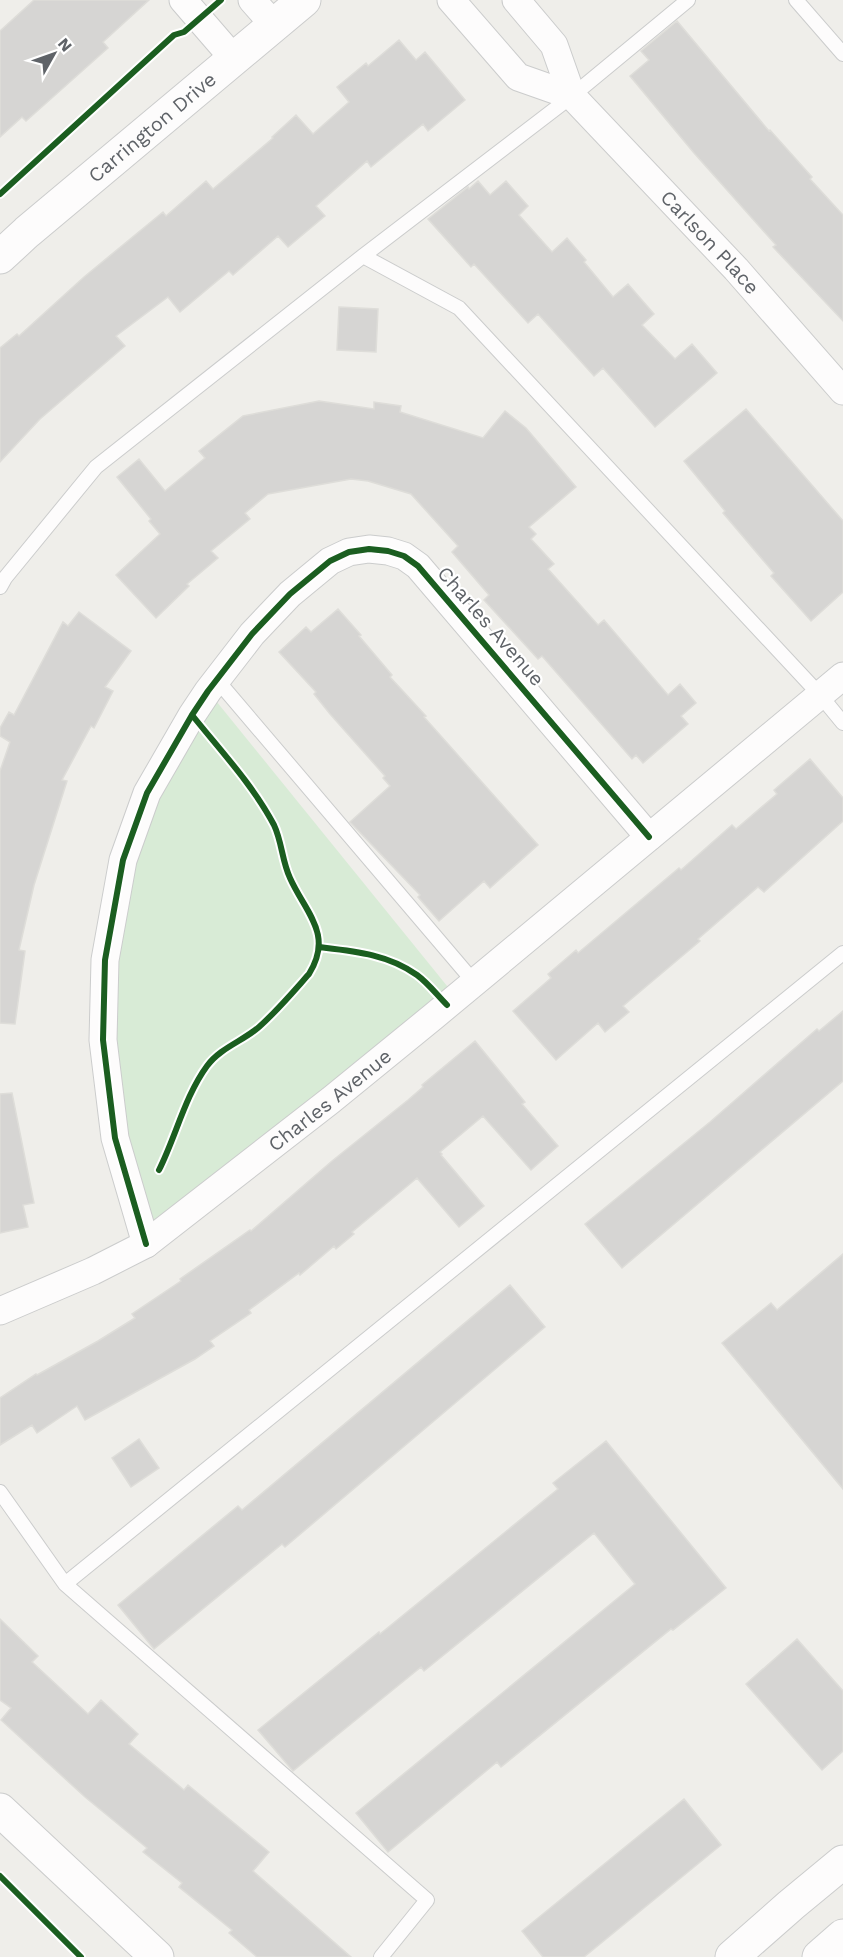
<svg xmlns="http://www.w3.org/2000/svg" width="843" height="1957" font-family="'Work Sans',sans-serif">
	<rect width="100%" height="100%" fill="#efeeea"/>
	<!-- green -->
	<path fill="#d8ebd6" d="M208,691l248,306 -310,247 -43,-204 20,-180z"/>
	<!-- building -->
	<path fill="#d6d5d3" stroke="#deddd9" stroke-width="1.5" d="M34,0h115l-46,42 5,6 -82,73 -4,-4 -22,20v-106z
		M677,21l92,110 1,-1 42,47 -2,2 33,36v106l-70,-74 3,-2 -82,-92 -64,-77 19,-16 -8,-9z
		M399,40l17,20 9,-8 40,48 -37,31 -5,-7 -52,43 -4,-6 -51,45 9,10 -37,31 -10,-11 -45,39 -4,-4 -49,41 -12,-15 -52,39 9,10 -85,73 -40,43v-114l17,-14 2,2 65,-59 79,-65 3,4 40,-35 7,8 60,-51 -1,-1 24,-22 17,19 36,-32 -12,-15 29,-24 2,3z
		M478,181l12,14 16,-14 22,25 -9,9 33,37 15,-14 19,22 -2,2 29,35 15,-13 26,30 -12,11 33,34 17,-15 25,29 -62,54 -52,-59 -9,8 -56,-62 -10,9 -54,-59 -3,3 -43,-48 40,-32 1,2z
		M339,307l39,2 -2,43 -39,-2z
		M319,401l55,8v-7l27,4 -1,6 83,26 22,-27 21,17 50,59 -47,40 7,7 -5,5 23,25 -6,5 50,56 6,-5 64,75 12,-11 16,19 -15,13 7,8 -45,39 -7,-8 -4,4 -90,-103 -4,3 -54,-59 5,-5 -37,-43 6,-6 -47,-52 -43,-13 -17,-2 -83,15 -23,19 5,6 -39,32 7,7 -31,26 2,2 -33,32 -40,-43 44,-41 -11,-13 2,-2 -34,-42 22,-18 26,32 40,-33 -6,-7 44,-35z
		M746,409l97,112v71l-32,29 -40,-45 3,-3 -51,-60 2,-2 -41,-50z
		M338,609l23,26 -2,1 33,39 -2,2 36,39 -2,1 114,128 -48,43 -6,-7 -45,40 -21,-24 2,-2 -70,-73 40,-36 -7,-8 2,-2 -55,-62 -16,-20 2,-2 -37,-40 27,-25 5,5z
		M79,612l52,39 -26,36 8,4 -19,37 -3,-2 -29,54 5,1 -33,104 -15,65 6,1 -10,73 -15,-1v-252l10,-29 -10,-6v-8l9,-16 5,3 49,-93 5,4z
		M810,759l33,39v23l-79,71 -6,-5 -60,52 2,2 -77,65 6,6 -24,20 -7,-9 -42,37 -43,-49 38,-33 -3,-4 28,-24 2,3 101,-85 2,2 51,-45 4,4 41,-35 -3,-4z
		M843,1011v70l-221,187 -37,-44 125,-102 107,-93 2,2z
		M475,1041l50,61 -3,2 36,42 -27,24 -48,-54 -43,36 2,2 -1,1 43,51 -25,21 -42,-49 -65,54 2,2 -18,15 -2,-3 -34,29 -1,-2 -50,37 2,3 -41,28 4,5 -19,13 -110,61 -8,-14 -40,27 -5,-8 -32,20v-47l36,-24 1,1 61,-34 37,-23 -3,-4 49,-33 -1,-2 70,-49 1,1 81,-70 76,-61 15,-13 -1,-2z
		M12,1093l22,110 -11,2 5,22 -28,6v-139z
		M843,1254v235l-121,-146 49,-40 6,7z
		M510,1285l35,42 -260,220 -3,-3 -128,105 -36,-44 120,-99 4,4z
		M139,1439l20,29 -28,19 -19,-29z
		M606,1441l120,147 -53,42 -2,-1 -170,138 -4,-5 -109,90 -32,-39 279,-229 -41,-51 -170,138 -3,-4 -128,104 -35,-41 121,-98 1,2 178,-145 -5,-6z
		M0,1619l38,37 -6,6 56,52 13,-14 37,34 -9,10 55,46 4,-5 81,67 -16,19 98,86h-94l-28,-24 3,-3 -53,-43 3,-4 -39,-31 4,-4 -62,-51 -84,-77 10,-12 -11,-8z
		M797,1639l46,52v60l-21,19 -76,-86z
		M684,1799l37,46 -137,112h-41l-21,-26z"/>
	<g fill="none" stroke-linecap="round" stroke-linejoin="round">
		<defs>
			<path id="service" d="M796,0l47,54
				M363,256l96,52 361,387 23,28
				M0,587l5,-9 91,-111 267,-211 209,-160 116,-96
				M217,680l257,302
				M0,1492l65,92 362,316 -46,57
				M65,1584l778,-631"/>
			<g id="minor">
				<path d="M183,0l51,59"/>
				<path d="M252,0l22,25"/>
				<path d="M451,0l67,77 54,19"/>
				<path id="s1" d="M516,0l38,45 18,51 164,173 107,122"/>
				<path d="M146,1244l-31,-106 -12,-98 2,-80 18,-100 24,-67 45,-78 16,-24 44,-57 38,-40 40,-33 19,-9 20,-3 19,2 16,5 14,10 231,271"/>
				<path id="s2" d="M0,1311l93,-40 53,-27 185,-144 103,-84 409,-340"/>
			</g>
			<g id="tertiary">
				<path id="s3" d="M0,257l27,-25 277,-232"/>
				<path d="M0,1810l157,147"/>
				<path d="M732,1957l59,-52 52,-43"/>
				<path d="M819,1957l24,-21"/>
			</g>
		</defs>
		<!-- service casing -->
		<use href="#service" stroke="#cbcccc" stroke-width="16"/>
		<!-- minor casing -->
		<use href="#minor" stroke="#cbcccc" stroke-width="29"/>
		<!-- tertiary casing -->
		<use href="#tertiary" stroke="#cbcccc" stroke-width="35"/>
		<!-- service -->
		<use href="#service" stroke="#fdfcfc" stroke-width="14"/>
		<!-- minor -->
		<use href="#minor" stroke="#fdfcfc" stroke-width="27"/>
		<!-- tertiary -->
		<use href="#tertiary" stroke="#fdfcfc" stroke-width="33"/>
		<defs>
			<path id="cycleway" d="M0,194l174,-159 10,-3 37,-32
				M319,947c34,4 69,7 98,28 11,8 20,20 30,30
				M159,1170c17,-34 26,-74 48,-104 13,-18 36,-25 52,-39 18,-16 34,-35 50,-53 25,-40 -4,-62 -19,-96 -8,-17 -8,-36 -16,-53 -21,-40 -54,-75 -82,-110
				M146,1244l-31,-106 -12,-98 2,-80 18,-100 24,-67 45,-78 16,-24 44,-57 38,-40 40,-33 19,-9 20,-3 19,2 16,5 14,10 231,271
				M0,1876l81,81"/>
		</defs>
		<!-- cycleway casing -->
		<use href="#cycleway" stroke="#fff" stroke-width="10"/>
		<!-- cycleway -->
		<use href="#cycleway" stroke="#1b5e20" stroke-width="6"/>
	</g>
	<g text-anchor="middle" dominant-baseline="central" stroke-width="4.5" stroke-linejoin="round" paint-order="stroke">
		<!-- street labels -->
		<g font-size="20" fill="#5f6368" stroke="#fff">
			<text stroke="none"><textPath href="#s3" startOffset="200">Carrington Drive</textPath></text>
			<text stroke="none"><textPath href="#s1" startOffset="314">Carlson Place</textPath></text>
			<text transform="translate(491 626) rotate(49)">Charles Avenue</text>
			<text stroke="none"><textPath href="#s2" startOffset="394">Charles Avenue</textPath></text>
		</g>
	</g>
	<!-- north arrow -->
	<g transform="translate(54 54) rotate(50)" stroke="#ffffff" stroke-width="4.5" paint-order="stroke">
	<path d="M0-4.5L10 22L0 15L-10 22Z" fill="#5f6368"/>
	<text y="-9" font-size="16" font-weight="bold" text-anchor="middle" fill="#5f6368">N</text>
	</g>
</svg>
